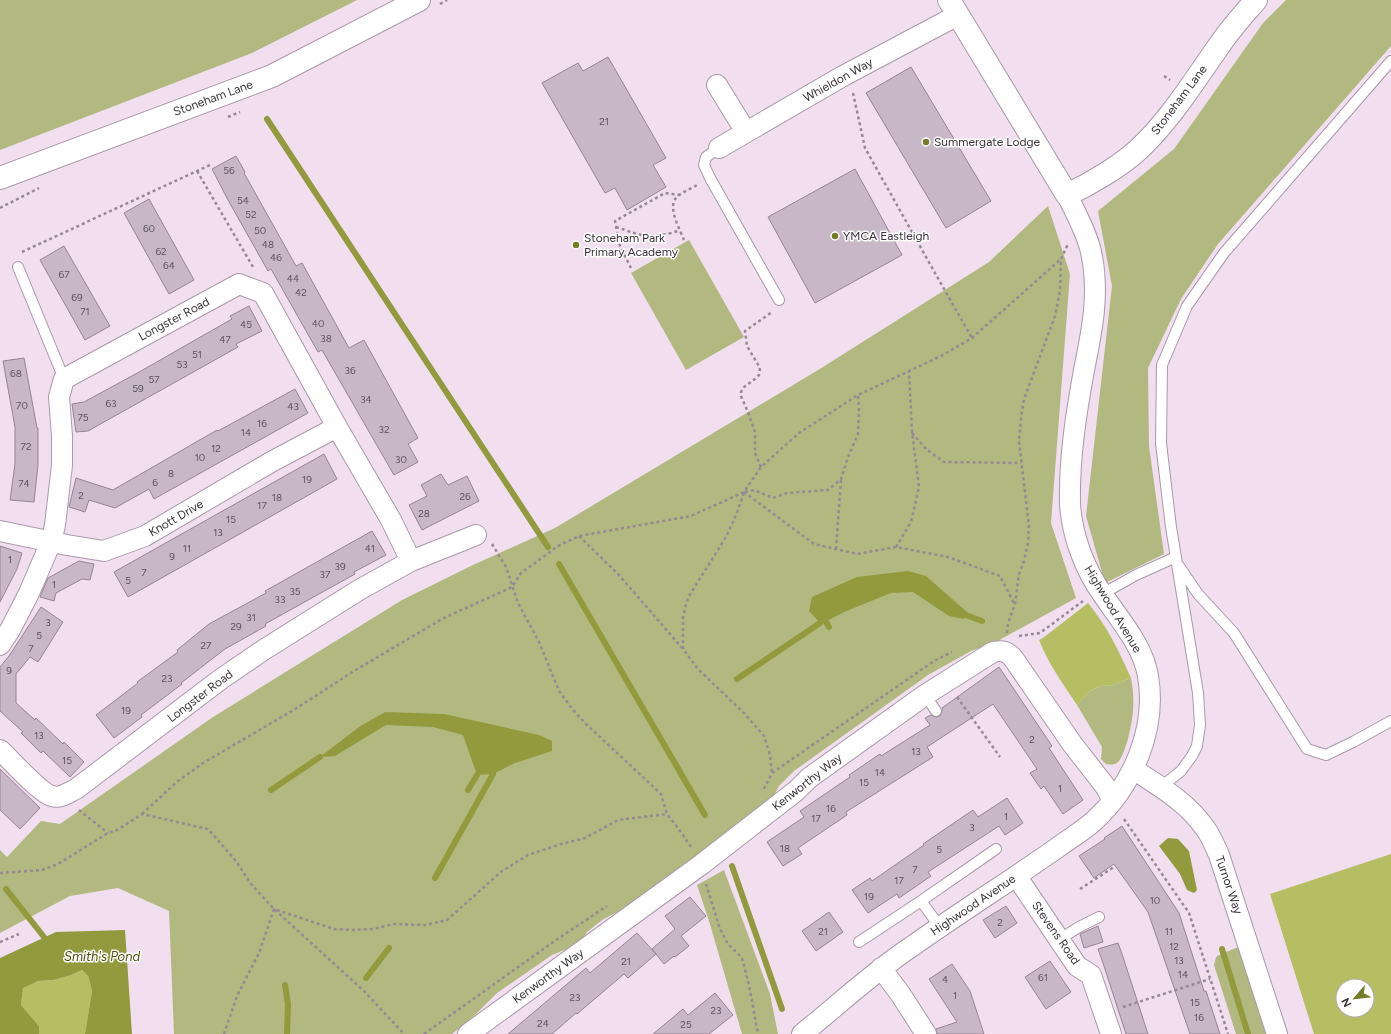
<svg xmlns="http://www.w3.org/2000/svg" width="1391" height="1034" font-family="Figtree,sans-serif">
	<rect width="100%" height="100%" fill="#f1dfef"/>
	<!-- green -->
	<path fill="#b2b980" d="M0,0h357l-105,53 -252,97z
		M1286,0h105v46l-173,198 -37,55 -33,69 1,78 15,108 -59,29 -19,-67 26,-230 -14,-75 76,-62 89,-126z
		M1048,206l22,68 -19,249 25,75 -82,45 -23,8 -43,24 -134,96 -15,15 -7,13 -81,61 -68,49 -21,11 -15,12 -8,12 -27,11 -55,38 -24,24 -21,17h-278l-5,-123 -51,-23 -48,8 -70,37v-83l7,7 34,-36 19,3 153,-107 189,-117 71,-35 82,-37 268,-161 166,-105z
		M689,240l55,97 -58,33 -55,-97z
		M1131,678c2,11 3,22 2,34 -1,11 -7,42 -15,50 -3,3 -8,3 -12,2l-5,-5 1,-12 -25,-42 14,-15 11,-4 11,-1z
		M724,870l46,124 8,40h-36l-33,-113 -12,-36z
		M1238,947l30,87h-32l-22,-69 2,-8 3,-2z"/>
	<!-- forest -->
	<path fill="#b5be62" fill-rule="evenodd" d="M1088,603c19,23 31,48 43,75l-18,7 -11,1 -11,4 -14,15c-14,-21 -29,-42 -38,-65l4,-2z
		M1391,854v180h-77l-44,-140zM1343,986h24v24h-24z
		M82,970l6,6 4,15 -7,43h-46v-8l-18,-21 2,-18 15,-6 16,-1 17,-5z"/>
	<!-- water -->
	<path fill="#929a3d" d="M908,571l18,5 41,36 -3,7 -15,-3 -36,-24 -22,1 -47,19 -23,12 -12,-13 3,-14 45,-20z
		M385,712l59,2 95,21 13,6v10l-37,12 -22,11 -16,1 -14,-40 -30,-8 -47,-2 -51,31 -15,1 39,-30z
		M1168,838l10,1 11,12 8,39 -3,3 -7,-3 -7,-16 -21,-28z
		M125,930l7,104h-47l7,-43 -4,-15 -6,-6 -11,5 -17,5 -16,1 -15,7 -2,17 18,21v8h-39v-76l56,-26z"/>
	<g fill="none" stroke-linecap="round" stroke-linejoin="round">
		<!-- stream -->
		<path stroke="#929a3d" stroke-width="6" d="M267,119l281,428
			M559,564l146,251
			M966,615l16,6
			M826,622l3,5
			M737,679l83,-56
			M271,790l49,-33
			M468,790l9,-15
			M732,866l50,143
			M435,878l58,-104
			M6,889l38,48
			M1222,949l26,85
			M366,978l23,-30
			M285,985l3,19 -1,30"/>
	</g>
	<!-- building -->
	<path fill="#c8b7c7" stroke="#958493" d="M608,57l58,101 -13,7 13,22 -39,23 -12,-22 -10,5 -63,-110 36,-20 5,8z
		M911,67l80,134 -45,27 -80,-135z
		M236,156l9,16 -1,1 52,93 6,-3 47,85 15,-8 54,98 -10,6 10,18 -24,13 -72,-125 -4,2 -47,-83 -3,2 -40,-71 -16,-31z
		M855,169l47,86 -87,48 -47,-86z
		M149,199l45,81 -25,14 -45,-81z
		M64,246l46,80 -25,14 -45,-80z
		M249,306l13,25 -26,13 2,3 -150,84 -12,1 -4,-28 12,-2 57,-31 91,-52 -2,-3z
		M24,358l13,70h1v37l-4,37 -24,-2 5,-36v-37l-12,-66z
		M295,389l13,24 -154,86 -5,-10 -34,19 -26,-8 -4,12 -16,-5 7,-29 37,12 104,-60 1,1z
		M324,454l13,25 -209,118 -14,-25z
		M441,474l7,11 19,-9 12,25 -57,29 -13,-25 18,-9 -6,-11z
		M372,531l14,24 -32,17 1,2 -90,50 1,2 -41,23 -44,34 1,1 -41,31 1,2 -28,21 -18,-23 42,-32 -1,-1 41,-30 -1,-2 32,-26 57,-31 -1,-2z
		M0,546l22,7 -5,16 -17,33z
		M79,561l15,3 -4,16 -8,-1 -26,14 -2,8 -14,-4 8,-19z
		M41,607l22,15 -25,40 -8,-5 -14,17v29l19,17 1,-2 27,26 1,-2 20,20 -14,15 -27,-26 -2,2 -20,-20 2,-1 -23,-21v-44l9,-11z
		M999,667l53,79 -3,2 34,52 -20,14 -19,-28 -3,3 -11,-16 7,-4 -44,-65 -66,43 6,10 -87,55 1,3 -49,33 4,6 -19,12 -16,-24 37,-25 -4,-6 50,-34 -1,-2 31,-21 1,2 49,-31 -5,-7 6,-3 5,2 4,-1 2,-5v-3z
		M0,769l40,39 -20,21 -20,-19z
		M1007,798l16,25 -18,12 -6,-9 -71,46 3,4 -32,22 -2,-4 -29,19 -16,-23 18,-12 2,3 52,-36 -1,-1 50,-34 5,7z
		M1122,826l57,87 25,78h2l14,43h-30l-42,-122 -34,-48 -20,14 -15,-22 26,-17 -1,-1z
		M690,897l16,19 -25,20 8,10 -14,11 -1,-1 -10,8 -8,-10 -28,24 -4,-4 -47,40 -1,-1 -24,21h-44l78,-66 4,5 47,-40 19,21 -4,-5 23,-20 -10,-13z
		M1006,906l11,17 -22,15 -12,-18z
		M829,912l14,20 -27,19 -14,-20z
		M1098,926l5,16 -19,6 -4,-14z
		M1118,943l4,11 26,80h-22l-23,-71 -5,-14z
		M1050,961l21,31 -25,17 -21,-32z
		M952,964l18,27 14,43h-47l-1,-5 21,-7 -28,-43z
		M715,993l18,22 -24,19h-56l30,-25 5,6z"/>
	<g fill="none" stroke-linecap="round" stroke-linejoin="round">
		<defs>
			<path id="service" d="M719,148l-13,9 -2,8 6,13 69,122
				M18,267l46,112
				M1179,566l19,28 36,39 73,116 19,6 27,-13 38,-21
				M1102,594l34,-19 40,-18
				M925,695l11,16
				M1161,787l20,-16 11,-15 5,-10 3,-21 -2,-32 -27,-166 -10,-84 1,-78 25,-59 37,-53 167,-192
				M921,901l19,26
				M1060,939l19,-12 20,-10
				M859,942l62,-41 75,-52"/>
			<path id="minor" d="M717,85l29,47
				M719,148l124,-72 115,-61
				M0,531l67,14 37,6 41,-15 126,-74 66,-35
				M0,645l10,-15 19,-37 22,-51 4,-17 7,-60v-29l-3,-39 5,-18 175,-95 24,9 74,134 54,93 20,41
				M0,750c11,10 40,43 52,46 9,3 17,-4 24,-7l145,-110 44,-30 94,-59 52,-29 65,-26
				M1133,769c26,17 54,33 72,59 6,8 10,18 14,27l58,179
				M1017,877l60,89 14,9 20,59
				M881,968l20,27 25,39
				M468,1034l234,-170 94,-73 13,-13 116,-83 68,-43c9,-2 14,-1 20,6l60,87 32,41 8,14
				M802,1034c36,-29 70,-61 109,-87 27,-19 54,-37 81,-55 22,-14 43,-29 65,-44 12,-9 26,-17 37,-27 39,-36 63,-92 54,-145 -5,-30 -28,-56 -45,-81 -18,-25 -31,-59 -33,-91 -1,-45 6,-90 14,-134 8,-39 16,-78 7,-118 -4,-19 -15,-38 -24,-57"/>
			<path id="tertiary" d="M949,0l118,195c23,-11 54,-29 72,-46 33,-31 56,-70 82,-106 10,-15 23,-29 35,-43
				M0,178l272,-102 147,-76"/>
		</defs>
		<!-- service casing -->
		<use href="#service" stroke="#aa99a9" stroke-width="12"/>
		<!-- minor casing -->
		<use href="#minor" stroke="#aa99a9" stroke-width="22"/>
		<!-- tertiary casing -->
		<use href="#tertiary" stroke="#aa99a9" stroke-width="24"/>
		<!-- path -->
		<path stroke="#958994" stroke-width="2.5" stroke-dasharray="3 3" stroke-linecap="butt" d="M440,4l7,-4
			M1164,76l6,4
			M853,93l12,55 70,125 37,65
			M228,117l12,-5
			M197,171l56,96
			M0,208l39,-20
			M616,227c7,2 14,5 21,7 14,4 30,1 43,-4
			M684,240c-4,-10 -14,-28 -10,-39 4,-8 17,-12 23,-16
			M22,252l190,-88
			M631,268l-11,-22 -5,-25 50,-28 15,2
			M912,433l14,16 18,13 77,1
			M761,467l-6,-14v-21l-7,-20 -7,-16v-4l3,-5 11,-8 4,-4 1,-7 -13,-22 -2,-15 27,-19
			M744,492l70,52 43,10 39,-7 52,10 52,19 14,27
			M745,492l9,-2 19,8 14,-5 41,-3 13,-11 7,-22 10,-23 1,-26 -1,-13
			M744,493l-10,27 -8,17 -37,59 -3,8 -3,13v32l15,20 47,45 19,22 6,19 2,18
			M579,536l39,38 65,75
			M492,544l14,23 12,36 21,39 20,49 14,19 13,14 75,70 6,20 11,14 13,19
			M896,547l15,-25 8,-35 -7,-55 -3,-61
			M836,549l5,-69
			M1007,633l1,-10 7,-19 4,-30 5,-13 4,-18 1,-17 -10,-85 2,-23 3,-19 31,-83 5,-25 1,-32 7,-15
			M1019,636l21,-3 43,-32
			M957,697l43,60
			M764,789l8,-16 162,-112 18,-9
			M79,810l29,23
			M142,814l36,-33 25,-18 89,-52 62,-40 88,-52 70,-32 9,-14 37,-27 21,-10 112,-20 53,-24 17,-25 38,-34 59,-38 83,-39 31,-18 89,-79
			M1124,819l65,94 39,121
			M0,873l42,-3 16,-6 50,-31 9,-3 25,-16 66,15 28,32 15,23 23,25 90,82 40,43
			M706,884l14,45 8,15 14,14 7,27 9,49
			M1080,889l34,-22
			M0,942l19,-8
			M1123,1007l87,-28
			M224,1034l13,-38 22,-43 15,-44 60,20 17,1 22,-1 21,-5 32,1 21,-5 55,-49 26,-16 30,-10 27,-7 33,-18 49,-6
			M424,1034l132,-94 51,-34"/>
		<!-- service -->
		<use href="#service" stroke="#fff" stroke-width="10"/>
		<!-- minor -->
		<use href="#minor" stroke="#fff" stroke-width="20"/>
		<!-- tertiary -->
		<use href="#tertiary" stroke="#fff" stroke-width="22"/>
	</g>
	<!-- markers -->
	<g fill="#757c26" stroke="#fff" stroke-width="1.5">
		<circle cx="926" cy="142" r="4"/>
		<circle cx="835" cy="236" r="4"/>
		<circle cx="576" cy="245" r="4"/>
	</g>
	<g text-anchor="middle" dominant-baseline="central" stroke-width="3" stroke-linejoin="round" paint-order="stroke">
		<!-- number labels -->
		<g font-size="10" fill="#5d535c">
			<text x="604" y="121">21</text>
			<text x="229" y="170">56</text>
			<text x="243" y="200">54</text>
			<text x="251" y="214">52</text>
			<text x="149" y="228">60</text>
			<text x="260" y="230">50</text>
			<text x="268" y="244">48</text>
			<text x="161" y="251">62</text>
			<text x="276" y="257">46</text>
			<text x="169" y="265">64</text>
			<text x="64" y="274">67</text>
			<text x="293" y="278">44</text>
			<text x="301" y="292">42</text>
			<text x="77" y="297">69</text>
			<text x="85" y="311">71</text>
			<text x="318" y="323">40</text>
			<text x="246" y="324">45</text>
			<text x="326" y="338">38</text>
			<text x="225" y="339">47</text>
			<text x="197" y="354">51</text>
			<text x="182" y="364">53</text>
			<text x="350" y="370">36</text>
			<text x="16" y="373">68</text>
			<text x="154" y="379">57</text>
			<text x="138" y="388">59</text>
			<text x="366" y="399">34</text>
			<text x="111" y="403">63</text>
			<text x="22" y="405">70</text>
			<text x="293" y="406">43</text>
			<text x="83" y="417">75</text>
			<text x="262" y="423">16</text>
			<text x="384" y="429">32</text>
			<text x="246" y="432">14</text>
			<text x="26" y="446">72</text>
			<text x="216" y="448">12</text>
			<text x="200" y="457">10</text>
			<text x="401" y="459">30</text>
			<text x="171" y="473">8</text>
			<text x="307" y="479">19</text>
			<text x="155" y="482">6</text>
			<text x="24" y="483">74</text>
			<text x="81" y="495">2</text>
			<text x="465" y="496">26</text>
			<text x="277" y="497">18</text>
			<text x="262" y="505">17</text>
			<text x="424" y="513">28</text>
			<text x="231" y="519">15</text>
			<text x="218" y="532">13</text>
			<text x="187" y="548">11</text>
			<text x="370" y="548">41</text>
			<text x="172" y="556">9</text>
			<text x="10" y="559">1</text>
			<text x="340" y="566">39</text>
			<text x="144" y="572">7</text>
			<text x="325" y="574">37</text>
			<text x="128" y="580">5</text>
			<text x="54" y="584">1</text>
			<text x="295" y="591">35</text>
			<text x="280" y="599">33</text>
			<text x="251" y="617">31</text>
			<text x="48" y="622">3</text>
			<text x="236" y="626">29</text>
			<text x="39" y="635">5</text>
			<text x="206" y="645">27</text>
			<text x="31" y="648">7</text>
			<text x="9" y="670">9</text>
			<text x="167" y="678">23</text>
			<text x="126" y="710">19</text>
			<text x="39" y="735">13</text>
			<text x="1032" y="739">2</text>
			<text x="916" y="751">13</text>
			<text x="67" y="760">15</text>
			<text x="880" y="772">14</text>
			<text x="864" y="782">15</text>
			<text x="1060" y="788">1</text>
			<text x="831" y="808">16</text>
			<text x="1006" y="816">1</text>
			<text x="816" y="818">17</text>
			<text x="972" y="827">3</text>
			<text x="785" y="848">18</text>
			<text x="939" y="849">5</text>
			<text x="915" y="869">7</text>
			<text x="899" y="880">17</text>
			<text x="869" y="896">19</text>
			<text x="1155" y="900">10</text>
			<text x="1000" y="922">2</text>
			<text x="823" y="931">21</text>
			<text x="1169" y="931">11</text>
			<text x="1174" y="946">12</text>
			<text x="1179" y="960">13</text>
			<text x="626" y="961">21</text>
			<text x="1183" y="974">14</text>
			<text x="1043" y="977">61</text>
			<text x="945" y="979">4</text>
			<text x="955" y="995">1</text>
			<text x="575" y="997">23</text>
			<text x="1195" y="1002">15</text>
			<text x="716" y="1010">23</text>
			<text x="1199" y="1017">16</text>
			<text x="543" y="1023">24</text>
			<text x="686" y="1024">25</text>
		</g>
		<!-- street labels -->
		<g font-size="12" fill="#393238" stroke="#fff">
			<text transform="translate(838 80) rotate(-29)">Whieldon Way</text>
			<text transform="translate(213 98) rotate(-20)">Stoneham Lane</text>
			<text transform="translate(1179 100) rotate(-53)">Stoneham Lane</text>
			<text transform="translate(174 319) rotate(-28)">Longster Road</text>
			<text transform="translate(176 518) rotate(-30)">Knott Drive</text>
			<text transform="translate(1113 609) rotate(59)">Highwood Avenue</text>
			<text transform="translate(200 696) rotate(-37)">Longster Road</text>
			<text transform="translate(807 782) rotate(-38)">Kenworthy Way</text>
			<text transform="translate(1229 885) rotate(71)">Turnor Way</text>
			<text transform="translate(973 905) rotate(-34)">Highwood Avenue</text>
			<text transform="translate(1056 933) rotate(55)">Stevens Road</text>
			<text transform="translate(548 976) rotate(-36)">Kenworthy Way</text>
		</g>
		<!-- poi labels -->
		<g font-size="12" fill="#393238" stroke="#fff" text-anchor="start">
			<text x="934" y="142">Summergate Lodge</text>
			<text x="843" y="236">YMCA Eastleigh</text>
			<text x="584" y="238">Stoneham Park<tspan x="584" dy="14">Primary Academy</tspan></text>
		</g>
		<!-- water labels -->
		<g font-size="13" font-style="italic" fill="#4b5008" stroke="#fff">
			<text x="102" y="956">Smith's Pond</text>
		</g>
	</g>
	<!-- north arrow -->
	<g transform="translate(1355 998) rotate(242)"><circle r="19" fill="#ffffff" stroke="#b0adaf"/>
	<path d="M0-3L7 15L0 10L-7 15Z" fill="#757c26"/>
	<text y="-6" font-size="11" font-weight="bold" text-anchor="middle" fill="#393238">N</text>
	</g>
</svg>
